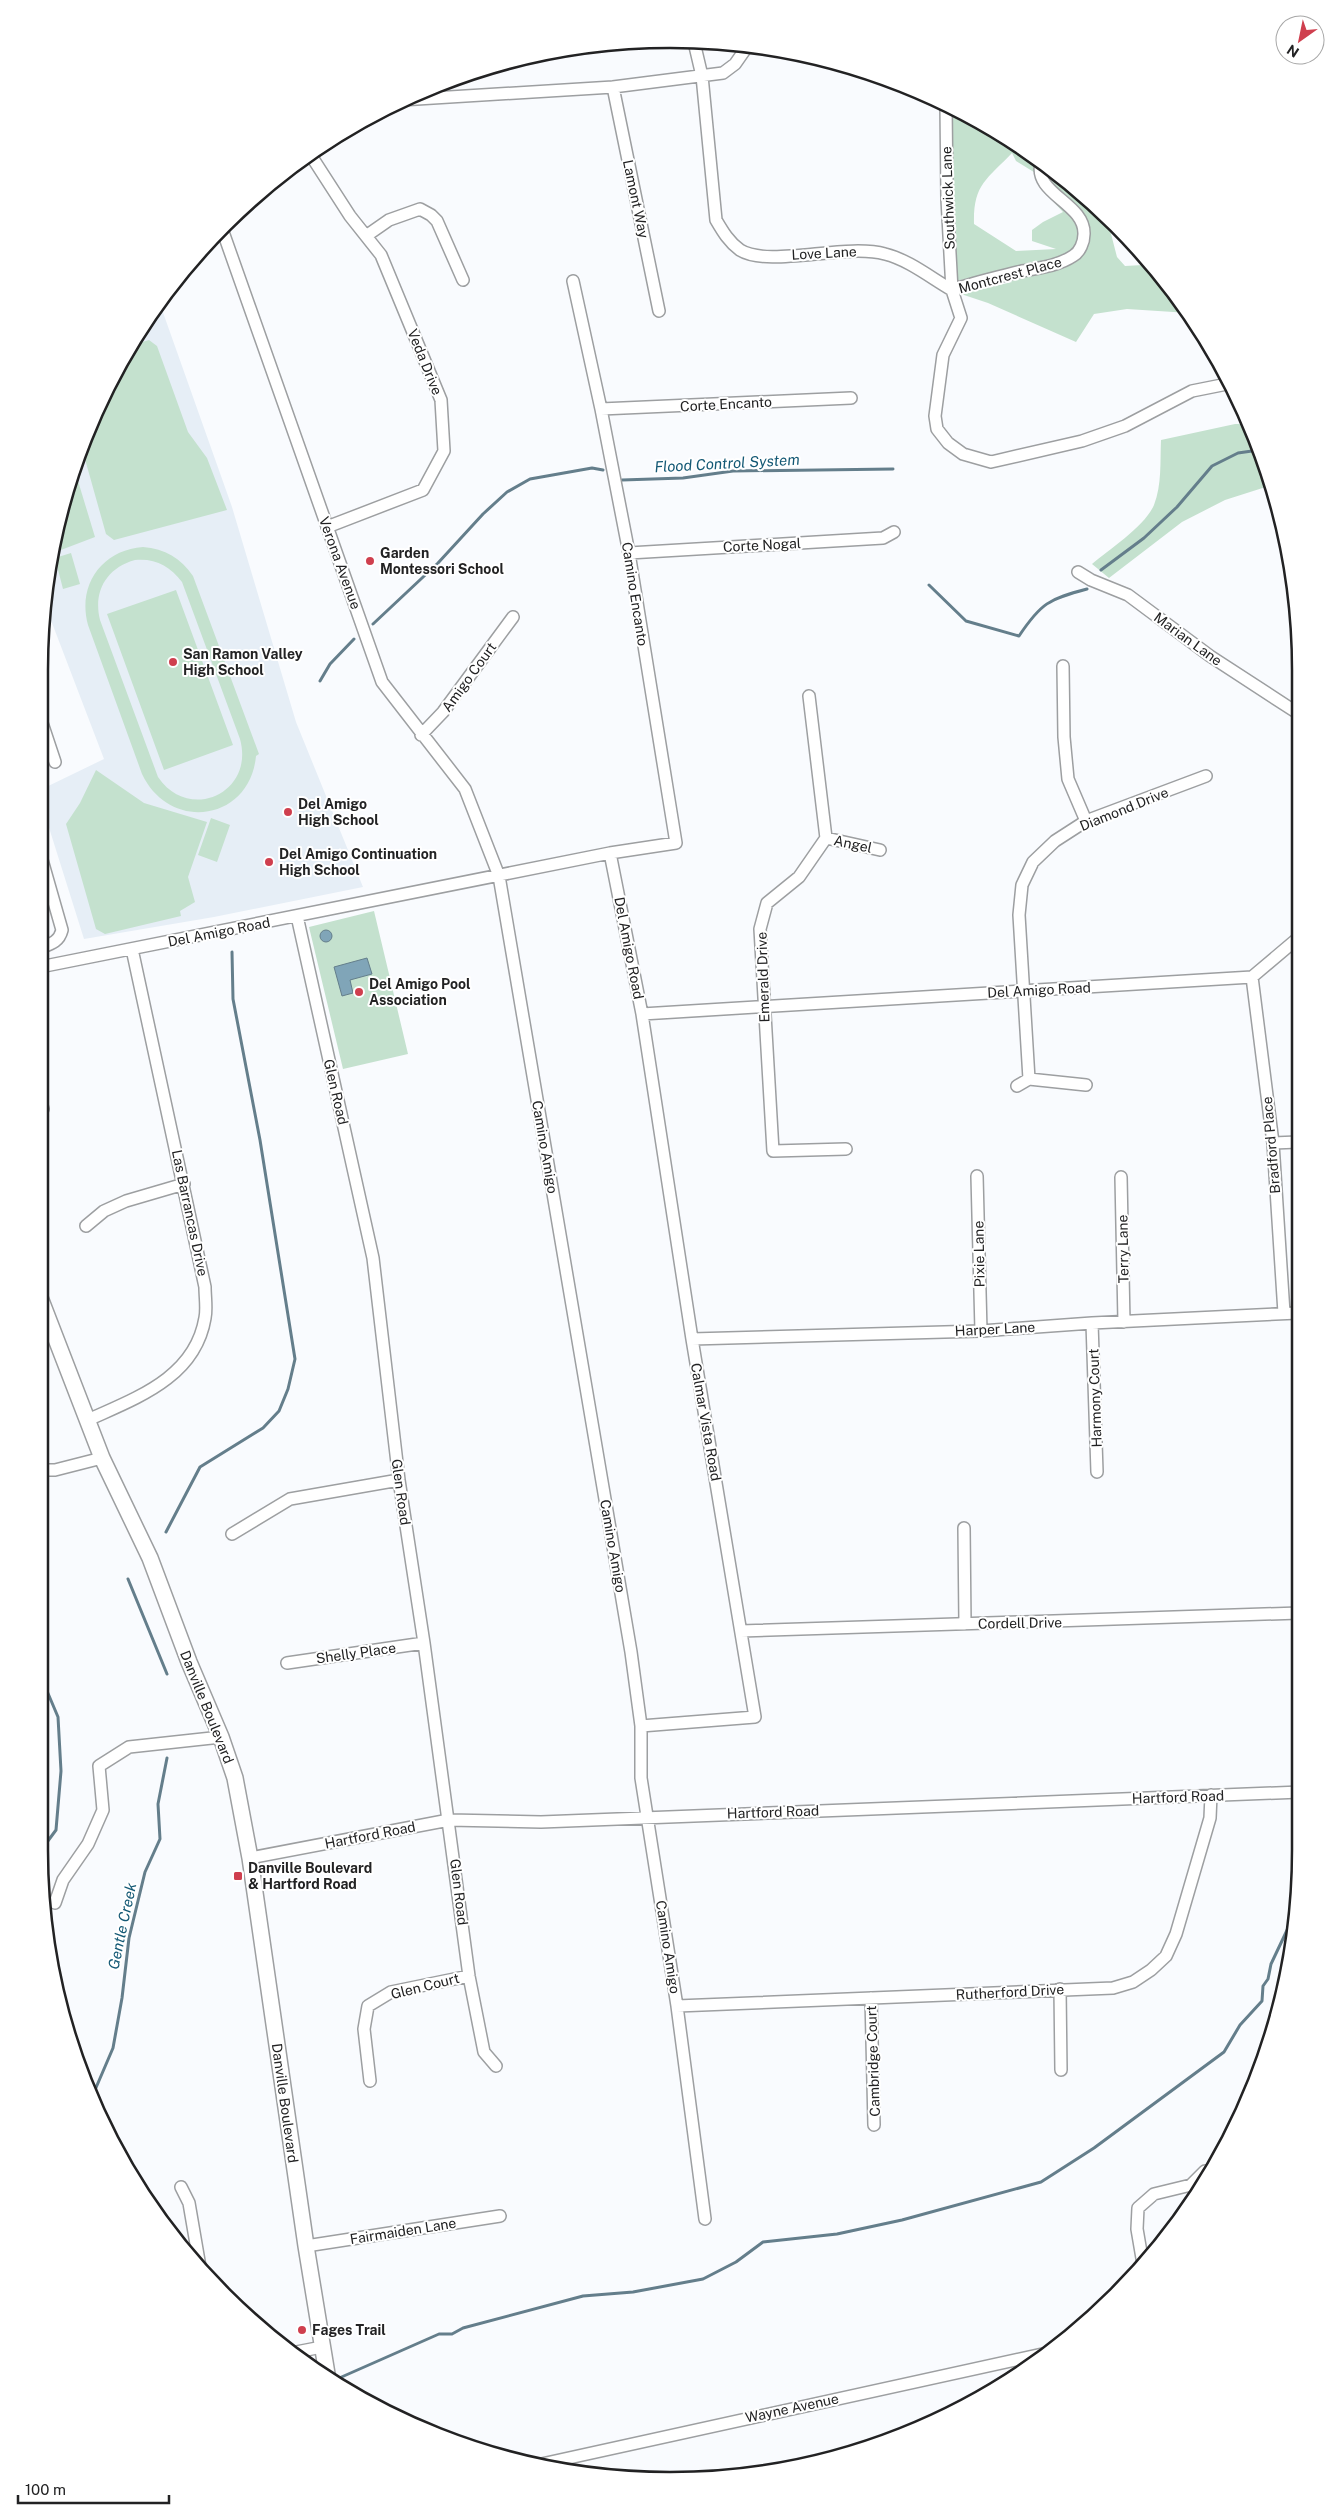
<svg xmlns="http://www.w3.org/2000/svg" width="1340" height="2520" font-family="'Public Sans',sans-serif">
	<rect width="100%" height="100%" fill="#f9fbfe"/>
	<!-- built -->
	<path fill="#e6eef6" d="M160,304l72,203 64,215 67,165 -149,30 -130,22 -44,-140v-9l64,-31 -60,-157 16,-96 63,-151z"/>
	<!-- green -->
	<path fill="#c4e1ce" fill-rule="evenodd" d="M943,104l42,19 101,73 27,30 -3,4 7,27 8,9 18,-1 6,2 40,46 -62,-4 -33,5 -18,28 -88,-39 -27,-9 51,-12 -14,-11 -50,12zM1012,153l4,8 21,13 13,24 13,14 -20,10 -11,8v11l24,8 -40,2 -42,-27c-1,-39 12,-44 38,-71z
		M149,340l8,6 31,86 19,26 20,52 -113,30 -8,-6 -23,-82 40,-97 6,-9z
		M1235,424h11l22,43 4,18 -47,15 -43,22 -73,56 -17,-14c18,-15 53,-38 62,-59 8,-20 6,-44 7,-65z
		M75,471l20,66 -42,16 7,-47z
		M143,547c22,2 38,11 50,29l66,178 -3,2c-6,65 -86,77 -114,18l-54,-149c-11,-40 14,-75 55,-78zM135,560c20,-2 35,6 47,22l58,157c15,54 -51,84 -82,38l-58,-157c-7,-28 6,-52 35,-60z
		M71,553l9,31 -17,5 -8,-31z
		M176,590l57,155 -69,25 -57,-156z
		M96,770l48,33 63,19 -19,55 7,25 -15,9 1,5 -76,18 -9,-5 -30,-105 14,-21z
		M211,818l19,7 -13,37 -19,-7z
		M374,911l34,143 -65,15 -34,-142z"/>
	<!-- water -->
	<path fill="#80a5b8" stroke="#647e8b" d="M320 936a6 6 0 1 1 12 0a6 6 0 1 1-12 0Z
		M367,958l5,16 -22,6 3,13 -11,3 -8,-29z"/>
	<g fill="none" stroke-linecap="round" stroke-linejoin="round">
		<!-- stream -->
		<path stroke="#647e8b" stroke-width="3" d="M622,480l61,-2 50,-7 160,-2
			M1101,570l43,-32 33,-31 35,-41 26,-13 21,-3
			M929,585l37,36 53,15c22,-33 30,-37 68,-47
			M373,624l65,-61 45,-49 24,-22 23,-13 62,-11 11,2
			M320,681l10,-17 24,-25
			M166,1532l34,-65 63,-39 16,-17 9,-22 7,-30 -35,-219 -27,-141 -1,-47
			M128,1579l39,95
			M39,1672l19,45 3,54 -5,59 -17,23
			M92,2097l21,-49 9,-50 7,-60 16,-66 15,-33 -2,-35 9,-46
			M337,2379l102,-45h13l11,-6 120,-32 50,-4 70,-13 33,-17 27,-20 74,-8 65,-14 139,-38 53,-34 130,-96 16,-27 22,-24 1,-15 5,-7 3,-15 18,-38 6,-3"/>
		<defs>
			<path id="minor" d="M694,42l8,34 14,144c7,12 13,22 24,30 29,18 105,-7 145,4 24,6 46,24 67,36l9,28 -18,37 -8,61 2,13 11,14 15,11 28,8 91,-21 43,-15 67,-35 35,-7
				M613,87l46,224
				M401,100l212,-13 110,-14 12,-9 14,-20
				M946,105l1,94 5,91c23,-8 46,-13 70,-19 17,-3 36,-5 51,-15 7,-4 11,-14 11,-22 1,-31 -51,-40 -43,-71
				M310,154l40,62 31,39 60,145 3,51 -21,39 -96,37
				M222,229l160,453 83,107 34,87 132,776 10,74v52l36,228 28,213
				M366,236l23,-16 31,-11 11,6 6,6 26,59
				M601,409l250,-11
				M629,553l254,-15 11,-6
				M1078,572l13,8 37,15 82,61 86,56
				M1063,666l1,71 4,42 18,42
				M809,696l17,142 -27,39 -32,26 -7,26 13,222 73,-2
				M40,717l15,45
				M421,735l22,-23 70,-95
				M826,838l54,12
				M610,853l32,161 610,-37 45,-38
				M297,916l76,342 26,222 25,163 45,333 15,76 12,14
				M40,948c11,-4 19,-6 22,-18l-22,-77
				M40,967l570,-114 66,-10 -47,-290 -28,-144 -28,-128
				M1252,977l21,166 11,170
				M1029,1079l-10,-164 3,-30 11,-23 22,-21 31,-20 120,-45
				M1017,1086l12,-7 57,6
				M40,1098l3,11
				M1273,1143l25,-1
				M977,1176l4,155
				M1121,1177l3,145
				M86,1226l18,-15 22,-10 58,-17
				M1092,1323l5,149
				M692,1339l289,-8 111,-8 206,-10
				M88,1420c48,-22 107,-42 117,-102 2,-9 0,-21 0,-31l-73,-338
				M39,1470h16l47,-12
				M964,1528l1,96
				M232,1534l58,-35 109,-19
				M741,1631l558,-18
				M287,1663l137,-20
				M641,1726l114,-9 -63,-378 -50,-325
				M250,1858l199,-38 92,2 759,-30
				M55,1903l8,-23 25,-36 15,-34 -4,-44 30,-19 92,-10
				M1060,1989l1,81
				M871,1998l3,127
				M677,2006l436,-18 20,-6 18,-12 15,-14 10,-22 34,-116 1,-23
				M370,2081l-6,-52 4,-23 23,-14 78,-16
				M181,2187l8,16 11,64
				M306,2246l194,-30
				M1143,2264l-6,-35 1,-21 16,-14 37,-9 14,-14
				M291,2353l31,-6
				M537,2465l510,-112"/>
			<path id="major" d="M39,1295l63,163 48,100 39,104 32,75 14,41 15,80 56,388 22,134"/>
		</defs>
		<!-- minor casing -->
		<use href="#minor" stroke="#9d9fa1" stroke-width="14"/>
		<!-- major casing -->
		<use href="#major" stroke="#9d9fa1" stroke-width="18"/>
		<!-- minor -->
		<use href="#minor" stroke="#fff" stroke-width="11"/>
		<!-- major -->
		<use href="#major" stroke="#fff" stroke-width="15"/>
	</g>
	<!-- markers -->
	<g fill="#cf3f4e" stroke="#fff" stroke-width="2">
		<circle cx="370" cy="561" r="5"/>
		<circle cx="173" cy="662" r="5"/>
		<circle cx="288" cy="812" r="5"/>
		<circle cx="269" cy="862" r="5"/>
		<circle cx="359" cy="992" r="5"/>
		<rect x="233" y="1871" width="10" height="10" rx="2.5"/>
		<circle cx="302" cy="2330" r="5"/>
	</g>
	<g text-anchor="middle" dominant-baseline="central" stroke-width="4" stroke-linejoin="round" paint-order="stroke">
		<!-- street labels -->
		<g font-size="14" fill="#222223" stroke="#fff">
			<text transform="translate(948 198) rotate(-92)">Southwick Lane</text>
			<text transform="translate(636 199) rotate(78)">Lamont Way</text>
			<text transform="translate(824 253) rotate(-3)">Love Lane</text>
			<text transform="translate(1010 275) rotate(-15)">Montcrest Place</text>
			<text transform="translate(425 362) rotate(68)">Veda Drive</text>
			<text transform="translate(726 404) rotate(-3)">Corte Encanto</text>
			<text transform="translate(762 545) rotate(-3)">Corte Nogal</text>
			<text transform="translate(340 563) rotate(70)">Verona Avenue</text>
			<text transform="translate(635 594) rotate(81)">Camino Encanto</text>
			<text transform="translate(1188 639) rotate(36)">Marian Lane</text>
			<text transform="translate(469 677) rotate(-54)">Amigo Court</text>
			<text transform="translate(1124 809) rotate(-22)">Diamond Drive</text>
			<text transform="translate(853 844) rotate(12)">Angel</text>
			<text transform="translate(219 932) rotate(-11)">Del Amigo Road</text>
			<text transform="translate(629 948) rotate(79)">Del Amigo Road</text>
			<text transform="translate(763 977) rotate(-92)">Emerald Drive</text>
			<text transform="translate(1039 990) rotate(-3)">Del Amigo Road</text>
			<text transform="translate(336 1092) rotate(77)">Glen Road</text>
			<text transform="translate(1271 1145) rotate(-95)">Bradford Place</text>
			<text transform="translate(545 1147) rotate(80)">Camino Amigo</text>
			<text transform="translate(190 1213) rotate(78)">Las Barrancas Drive</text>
			<text transform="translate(1123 1249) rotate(-91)">Terry Lane</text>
			<text transform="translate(979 1254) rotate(-91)">Pixie Lane</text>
			<text transform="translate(995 1329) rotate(-3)">Harper Lane</text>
			<text transform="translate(1095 1398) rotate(-92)">Harmony Court</text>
			<text transform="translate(706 1422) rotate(80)">Calmar Vista Road</text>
			<text transform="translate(401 1492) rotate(82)">Glen Road</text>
			<text transform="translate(613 1546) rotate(80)">Camino Amigo</text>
			<text transform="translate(1020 1623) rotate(-1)">Cordell Drive</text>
			<text transform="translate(356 1653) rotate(-8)">Shelly Place</text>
			<text transform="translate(207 1707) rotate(68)">Danville Boulevard</text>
			<text transform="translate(1178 1797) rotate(-2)">Hartford Road</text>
			<text transform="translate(773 1812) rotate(-2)">Hartford Road</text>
			<text transform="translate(370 1835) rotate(-11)">Hartford Road</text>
			<text transform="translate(459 1892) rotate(83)">Glen Road</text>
			<text transform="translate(668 1947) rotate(81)">Camino Amigo</text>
			<text transform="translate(425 1986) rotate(-14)">Glen Court</text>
			<text transform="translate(1010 1992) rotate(-3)">Rutherford Drive</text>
			<text transform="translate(873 2061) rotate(-92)">Cambridge Court</text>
			<text transform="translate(285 2103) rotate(82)">Danville Boulevard</text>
			<text transform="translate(403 2231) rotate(-9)">Fairmaiden Lane</text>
			<text transform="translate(792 2408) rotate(-12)">Wayne Avenue</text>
		</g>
		<!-- poi labels -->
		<g font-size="14" font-weight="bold" fill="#222223" stroke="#fff" text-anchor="start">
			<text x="380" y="553">Garden<tspan x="380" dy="16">Montessori School</tspan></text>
			<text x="183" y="654">San Ramon Valley<tspan x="183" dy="16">High School</tspan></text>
			<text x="298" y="804">Del Amigo<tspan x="298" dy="16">High School</tspan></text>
			<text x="279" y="854">Del Amigo Continuation<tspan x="279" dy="16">High School</tspan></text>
			<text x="369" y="984">Del Amigo Pool<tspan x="369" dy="16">Association</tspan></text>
			<text x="248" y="1868">Danville Boulevard<tspan x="248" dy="16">&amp; Hartford Road</tspan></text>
			<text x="312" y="2330">Fages Trail</text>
		</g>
		<!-- water labels -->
		<g font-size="15" font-style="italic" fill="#145975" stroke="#fff">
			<text transform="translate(727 463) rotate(-3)">Flood Control System</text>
			<text transform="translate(122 1926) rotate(-78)">Gentle Creek</text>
		</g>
	</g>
	<!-- crop -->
	<path d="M0 0H1340V2520H0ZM670 48H670A622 622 0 0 1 1292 670V1850A622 622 0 0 1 670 2472H670A622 622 0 0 1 48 1850V670A622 622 0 0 1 670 48Z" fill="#fff" fill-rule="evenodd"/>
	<path fill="none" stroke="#222223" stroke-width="2.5" d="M670 48H670A622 622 0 0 1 1292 670V1850A622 622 0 0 1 670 2472H670A622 622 0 0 1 48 1850V670A622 622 0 0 1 670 48Z"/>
	<!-- north arrow -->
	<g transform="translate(1300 40) rotate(213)"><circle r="24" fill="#ffffff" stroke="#a7a7a7"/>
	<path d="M0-4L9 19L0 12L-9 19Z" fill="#cf3f4e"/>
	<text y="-8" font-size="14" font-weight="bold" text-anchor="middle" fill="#222223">N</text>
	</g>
	<!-- scale -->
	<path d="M18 2495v8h151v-8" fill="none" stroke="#222223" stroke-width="2.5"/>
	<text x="25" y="2495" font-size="15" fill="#222223" stroke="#ffffff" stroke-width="4" paint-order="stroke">100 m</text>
</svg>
